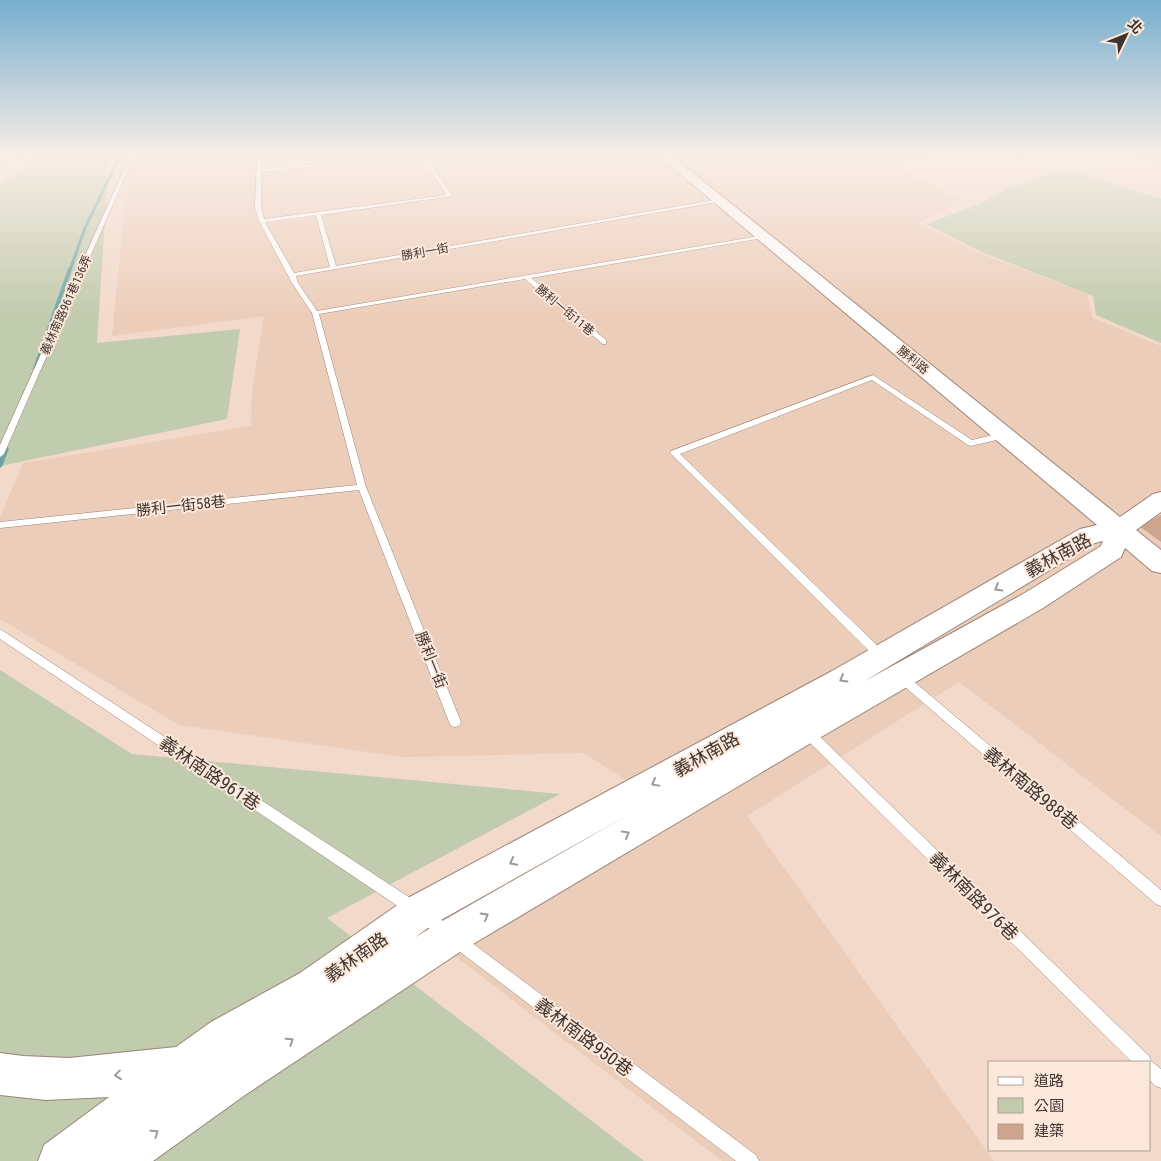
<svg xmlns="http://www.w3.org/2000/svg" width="1161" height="1161" font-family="'Roboto Condensed','Noto Sans TC',sans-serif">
	<rect width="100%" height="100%" fill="#f2d9ca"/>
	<!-- built -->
	<path fill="#eccdb9" d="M130,156h797l-34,9 68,35 -44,23 54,27 116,44 6,24 68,28v490l-202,-154 -212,134 247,345h-272l-271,-208 232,-136 -99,-64 -182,4 -223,-32 -179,-106v-102l23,-54 228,-37 1,-35 12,-75 -152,20z"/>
	<!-- green -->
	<path fill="#c1cbad" d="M38,156h71l-12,187 143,-14 -13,90 -227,47v-283l26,-16z
		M1065,168l96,31v144l-65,-28 -3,-19 -111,-44 -56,-28 54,-20 26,-15z
		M0,670l132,84 428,40 -233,124 317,243h-644z"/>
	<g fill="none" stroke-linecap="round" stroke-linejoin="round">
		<!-- stream-far2 -->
		<path stroke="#6ca4a7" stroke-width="3" d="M70,270l15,-42 35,-72"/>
		<!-- stream-far1 -->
		<path stroke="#6ca4a7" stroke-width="4" d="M35,369l35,-100"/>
		<!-- stream -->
		<path stroke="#6ca4a7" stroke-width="5" d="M0,465l6,-16"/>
	</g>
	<!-- building -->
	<path fill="#cda58c" d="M1161,515v27l-22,-16z"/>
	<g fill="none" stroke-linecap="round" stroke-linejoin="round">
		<defs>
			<path id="service" d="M12,156h4l-9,15h-4z
				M130,156h4l-130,298 -4,3v-12z
				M257,156h4v13l141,-13h12l-153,16v35l3,12 183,-24 -27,-39h4l29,40 -132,19 15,51 384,-67 3,2 -427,75 2,7 19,28 448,-76 3,2 -237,41 75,62v4h-3l-78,-65 -206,35 47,173 95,235 -2,4 -4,1 -4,-1 -2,-4 -90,-232 -359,38v-6l357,-37 -45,-172 -20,-30 -33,-62 -4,-14zM316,215l14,52 -36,6 -29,-51z
				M843,156c11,-1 20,6 31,7 13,1 27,-8 40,-7l-39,10z
				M1136,156h6l19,5v2z
				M873,375l99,65 33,-8 4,3 -4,3 -34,8 -3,-1 -96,-65 -192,74 205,199 1,3 -1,3 -4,1 -4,-1 -207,-206 1,-2z
				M0,629l424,278 332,248 3,6h-23l-322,-244 -414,-278z
				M901,672l4,2 256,216v16l-5,-2 -259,-224 -2,-3 2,-3z
				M807,727l4,1 338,328 2,5 10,8v19l-6,-2 -5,-6v-18h-18l-329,-326 -2,-4 2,-4z"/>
			<path id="tertiary" d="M659,156h13l448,361 33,-23 8,-2v20l-25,18 25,20v23l-9,-2 -27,-23 -4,9 -78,51 -227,132 -353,210 -218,145 -92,66h-115l6,-16 65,-48 -63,3 -46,-5v-42l23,3 46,2 107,-11 35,-25 89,-49 106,-74 426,-228 248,-142 17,-4zM1103,541l-2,5 -78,48 -160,88 232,-139zM628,815l-191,109 -23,14 18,-13z"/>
		</defs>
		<!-- service casing -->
		<use href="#service" stroke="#9b8476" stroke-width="1"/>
		<!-- tertiary casing -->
		<use href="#tertiary" stroke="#9b8476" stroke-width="2"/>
		<!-- service -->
		<use href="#service" fill="#fff" fill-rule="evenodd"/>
		<!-- tertiary -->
		<use href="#tertiary" fill="#fff" fill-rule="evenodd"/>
	</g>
	<!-- one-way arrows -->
	<defs><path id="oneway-chevron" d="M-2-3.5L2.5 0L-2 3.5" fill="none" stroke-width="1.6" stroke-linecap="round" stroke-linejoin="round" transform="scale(1.25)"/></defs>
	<g stroke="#9f9a97">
		<use href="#oneway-chevron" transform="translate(998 588) rotate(150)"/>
		<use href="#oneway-chevron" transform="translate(843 679) rotate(150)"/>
		<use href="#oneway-chevron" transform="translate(655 783) rotate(151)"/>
		<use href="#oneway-chevron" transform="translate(626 834) rotate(-30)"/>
		<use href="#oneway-chevron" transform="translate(513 862) rotate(152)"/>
		<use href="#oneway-chevron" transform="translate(485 916) rotate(-30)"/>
		<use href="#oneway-chevron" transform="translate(290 1041) rotate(-33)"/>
		<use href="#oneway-chevron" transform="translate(118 1075) rotate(173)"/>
		<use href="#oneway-chevron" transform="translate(155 1133) rotate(-35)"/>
	</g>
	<!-- sky -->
	<linearGradient id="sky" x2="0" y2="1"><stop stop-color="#76aece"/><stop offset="0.49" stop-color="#f9eee7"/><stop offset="1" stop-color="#f9eee7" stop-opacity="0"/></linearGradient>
	<rect width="1161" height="318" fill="url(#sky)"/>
	<g text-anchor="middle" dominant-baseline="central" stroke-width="4" stroke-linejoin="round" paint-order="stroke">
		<!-- far-street labels -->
		<g font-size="12" fill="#3f352f" stroke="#fce7db">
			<text transform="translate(425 252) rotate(-10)">勝利一街</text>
			<text transform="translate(66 305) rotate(-66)">義林南路961巷136弄</text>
			<text transform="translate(565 310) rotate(40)">勝利一街11巷</text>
			<text transform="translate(913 360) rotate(39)">勝利路</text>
		</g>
		<!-- street labels -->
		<g font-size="15" fill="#3f352f" stroke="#fce7db">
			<text transform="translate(181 506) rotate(-6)">勝利一街58巷</text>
			<text transform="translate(431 660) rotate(68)">勝利一街</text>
		</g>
		<!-- near-street labels -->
		<g font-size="18" fill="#3f352f" stroke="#fce7db">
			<text transform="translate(1058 555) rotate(-28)">義林南路</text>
			<text transform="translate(706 754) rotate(-29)">義林南路</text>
			<text transform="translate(210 773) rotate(34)">義林南路961巷</text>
			<text transform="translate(1031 788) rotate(40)">義林南路988巷</text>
			<text transform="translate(974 896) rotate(45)">義林南路976巷</text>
			<text transform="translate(356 957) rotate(-35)">義林南路</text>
			<text transform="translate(584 1037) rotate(37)">義林南路950巷</text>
		</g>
	</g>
	<!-- legend -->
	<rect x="988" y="1061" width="162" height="90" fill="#fce7db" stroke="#b0a096"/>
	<rect x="998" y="1077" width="25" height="8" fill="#ffffff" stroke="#b0a096"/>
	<text x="1034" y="1086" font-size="15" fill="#3f352f">道路</text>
	<rect x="998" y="1098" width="25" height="15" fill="#c1cbad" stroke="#b0a096"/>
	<text x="1034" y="1111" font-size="15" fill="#3f352f">公園</text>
	<rect x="998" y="1124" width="25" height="15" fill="#cda58c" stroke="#b0a096"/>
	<text x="1034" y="1136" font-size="15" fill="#3f352f">建築</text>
	<!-- north arrow -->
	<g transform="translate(1126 35) rotate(47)" stroke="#fce7db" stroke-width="4" paint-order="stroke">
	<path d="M0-4L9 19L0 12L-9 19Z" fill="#3f352f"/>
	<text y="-8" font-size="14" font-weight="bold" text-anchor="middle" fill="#3f352f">北</text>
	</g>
</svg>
